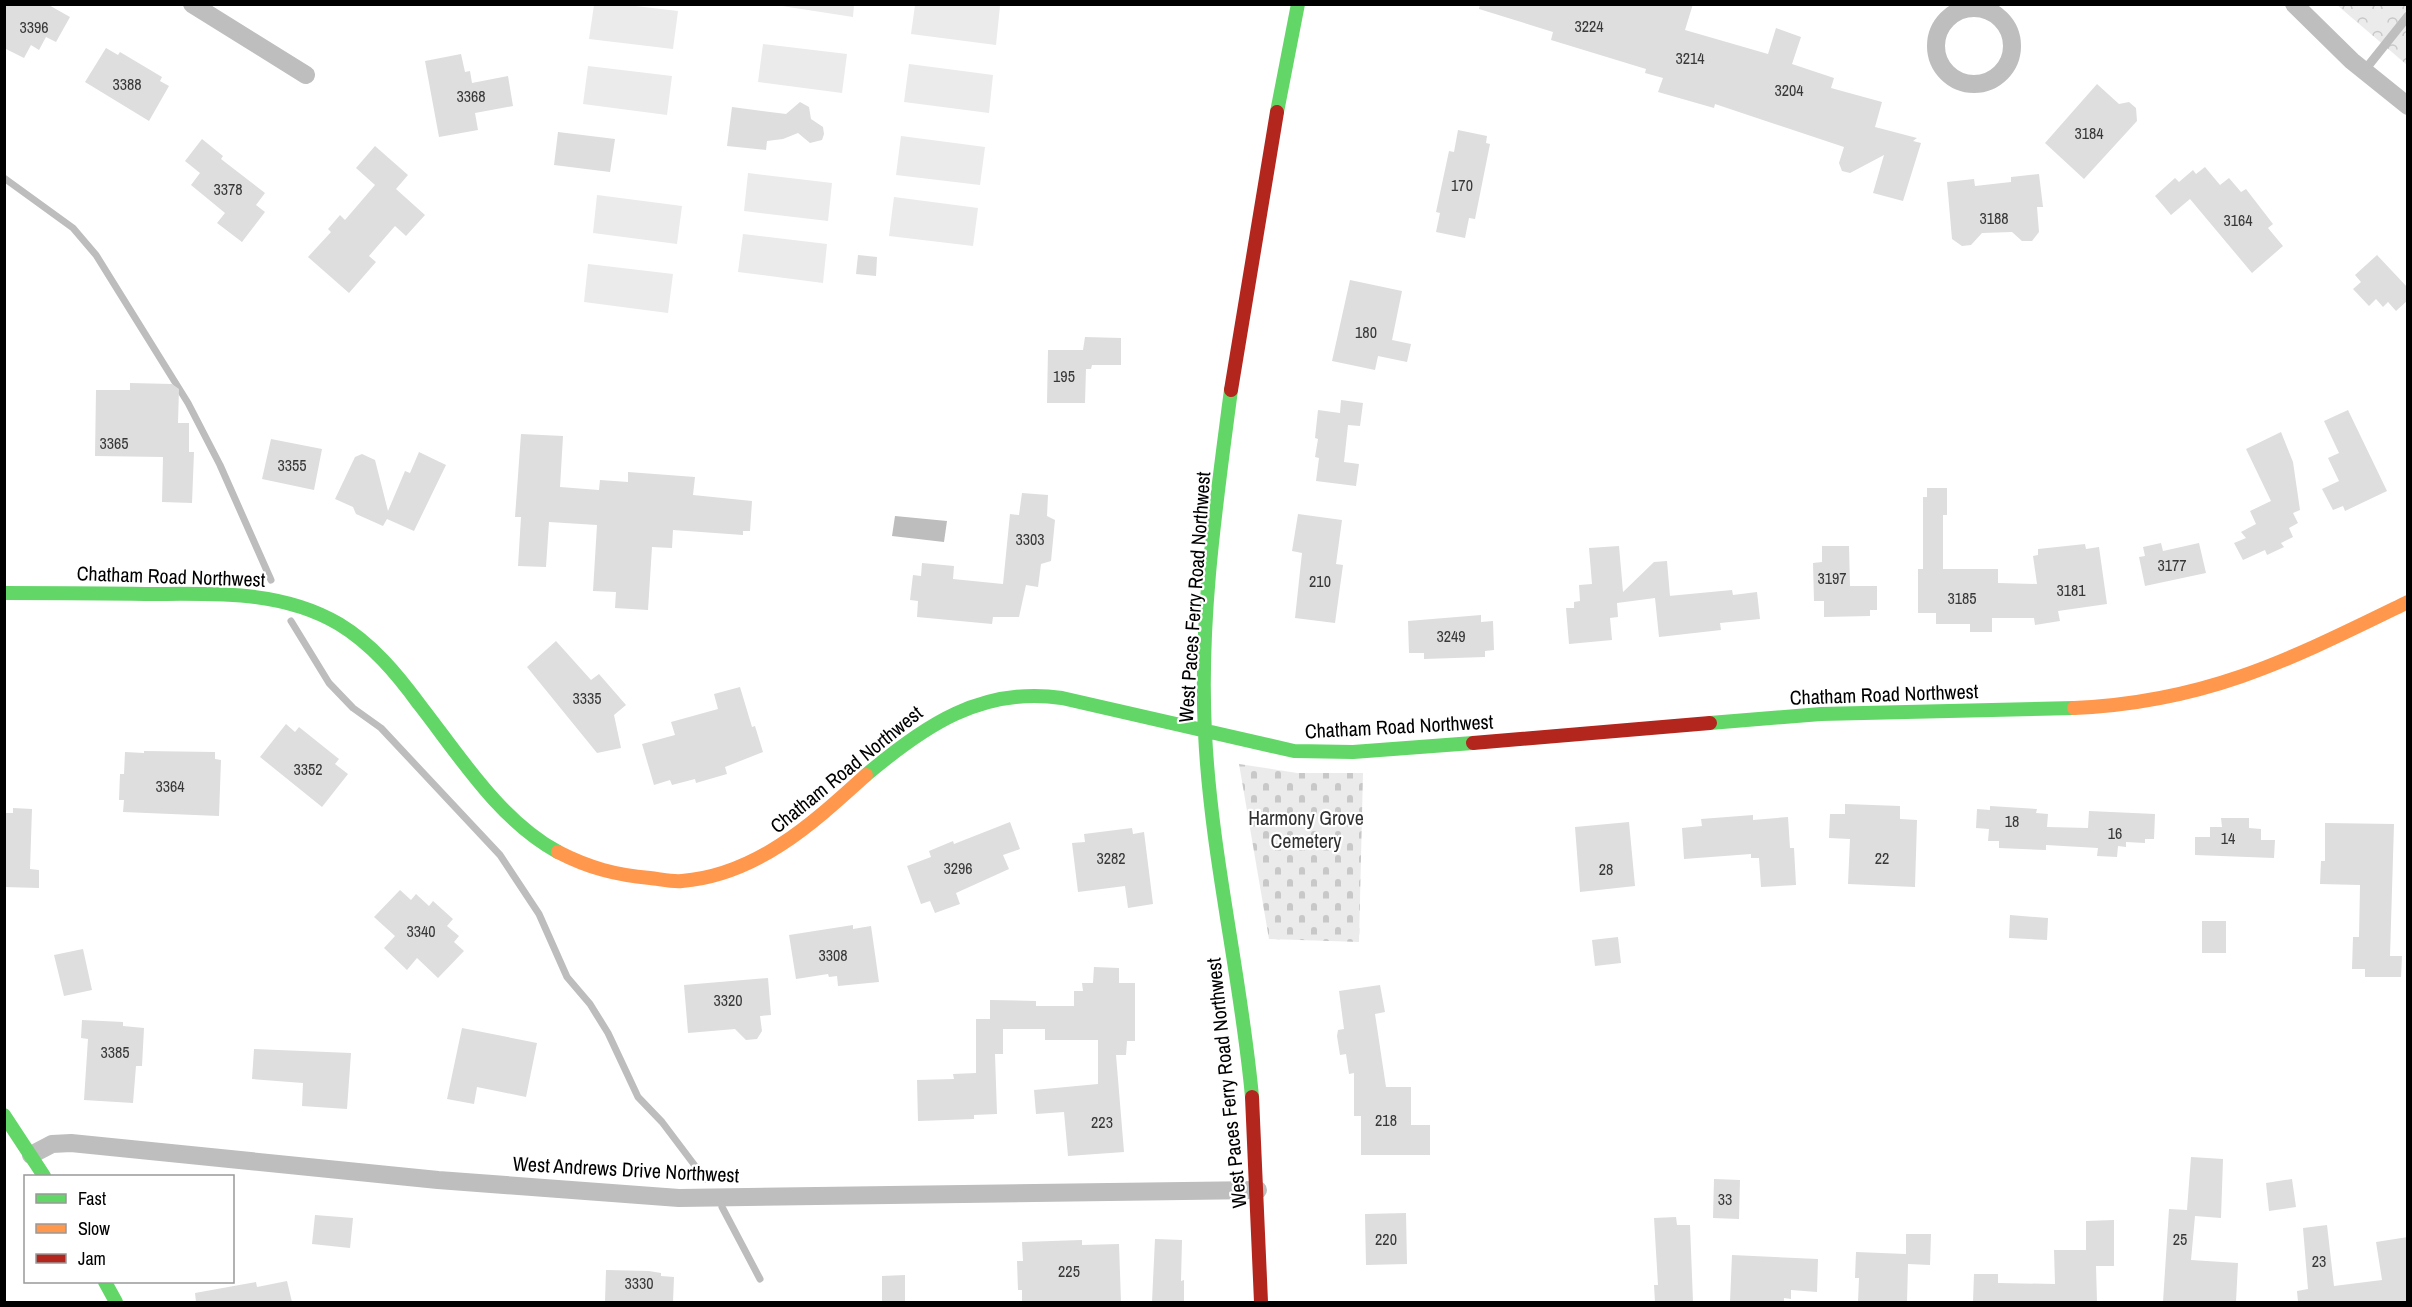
<svg xmlns="http://www.w3.org/2000/svg" width="2412" height="1307" font-family="'Archivo Narrow',sans-serif">
	<defs>
		<pattern id="forest-crowns" width="20" height="18" patternUnits="userSpaceOnUse" patternTransform="scale(1.5)"><rect width="20" height="18" fill="#ebebeb"/><path d="M2 6a3 3 0 1 1 6 0M12 15a3 3 0 1 1 6 0" fill="none" stroke="#c8c8c8"/></pattern>
		<pattern id="cemetery-stones" width="16" height="16" patternUnits="userSpaceOnUse" patternTransform="scale(1.5)"><rect width="16" height="16" fill="#ebebeb"/><path d="M2 7V4a2 2 0 0 1 4 0v3zM10 15v-3a2 2 0 0 1 4 0v3z" fill="#c8c8c8"/></pattern>
	</defs>
	<rect width="100%" height="100%" fill="#fff"/>
	<!-- forest -->
	<path fill="url(#forest-crowns)" d="M2337,5h70v60z"/>
	<!-- cemetery -->
	<path fill="url(#cemetery-stones)" d="M1239,764l58,9h66l-4,169 -90,-3z"/>
	<!-- pitch -->
	<path fill="#ebebeb" d="M769,4h85v1l-1,12z
		M986,4l14,2 -4,39 -85,-11 4,-29z
		M594,5h33l51,6 -5,38 -84,-10z
		M763,44l84,10 -5,39 -84,-11z
		M909,64l84,11 -4,38 -85,-11z
		M588,66l84,10 -5,39 -84,-11z
		M901,136l84,11 -5,38 -84,-10z
		M748,173l84,10 -4,38 -84,-10z
		M597,195l85,11 -5,38 -84,-11z
		M894,197l84,11 -5,38 -84,-10z
		M743,234l84,10 -4,39 -85,-11z
		M588,264l85,10 -5,39 -84,-11z"/>
	<!-- water -->
	<path fill="#bdbdbd" d="M895,516l52,5 -3,21 -52,-6z"/>
	<g fill="none" stroke-linecap="round" stroke-linejoin="round">
		<!-- stream -->
		<path stroke="#bdbdbd" stroke-width="7" d="M4,178l69,50 23,27 92,148 32,62 51,115
			M291,621l38,62 24,25 28,20 119,127 39,59 28,63 23,27 18,29 30,64 24,25 43,57
			M722,1207l38,72"/>
	</g>
	<!-- building -->
	<path fill="#dedede" d="M4,4h43l23,13 -14,25 -10,-5 -7,13 -8,-5 -7,13 -20,-10z
		M1480,4h213l-8,26 83,24 8,-26 25,9 -9,27 42,14 -3,10 51,14 -7,25 42,11 -4,3 8,2 -18,58 -30,-8 11,-38 -34,18 -8,-2 -3,-8 5,-16 -129,-43 -1,4 -56,-16 5,-14 -18,-5 1,-4 -95,-29 2,-8 -74,-23z
		M106,48l12,7 2,-3 42,25 -2,4 9,5 -20,35 -64,-39z
		M461,54l4,18 5,-1 2,12 36,-7 5,30 -38,7 3,17 -39,7 -14,-76z
		M2097,84l22,20 10,-2 7,6 1,13 -53,58 -39,-36z
		M800,102l9,5 2,12 12,8 1,7 -2,6 -12,3 -12,-10 -15,6 -16,2 -1,9 -39,-4 5,-39 54,7z
		M1458,130l29,6 -1,7 4,1 -15,75 -6,-1 -4,20 -29,-6 4,-19 -4,-1 13,-61 5,1z
		M558,132l57,7 -5,33 -56,-7z
		M202,139l21,17 -2,3 44,34 -9,12 9,7 -23,30 -25,-19 8,-10 -34,-28 9,-12 -15,-12z
		M375,146l33,29 -12,14 29,26 -19,21 -11,-10 -26,30 7,6 -27,31 -41,-36 23,-25 -3,-3 12,-14 5,5 30,-35 -19,-17z
		M2205,167l15,18 9,-7 12,14 5,-3 27,35 -5,4 15,18 -31,27 -62,-74 -19,16 -16,-19 20,-18 4,4 14,-12 3,4z
		M2039,174l4,33h-6l2,25 -7,9h-10l-10,-9 -30,1 -11,12 -9,1 -10,-7 -5,-57 27,-3 1,7 36,-4v-5z
		M858,255l19,2 -1,19 -20,-2z
		M2377,255l31,33v12l-12,11 -8,-9 -5,5 -7,-8 -7,7 -16,-17 8,-7 -6,-7z
		M1350,280l52,11 -10,49 19,4 -4,18 -29,-6 -3,14 -43,-9z
		M1085,337l36,1v27h-29l-1,4h-5l-1,34h-38l1,-53h35z
		M130,383l42,1 7,5 -1,34h11v29h5l-2,51 -30,-1 1,-45 -68,-1 1,-66h34z
		M1341,400l22,3 -3,23 -12,-1 -4,37 15,2 -3,22 -40,-5 3,-23 -4,-1 3,-18 -3,-1 3,-28 22,3z
		M2348,410l39,81 -42,20 -2,-5 -10,4 -11,-21 17,-8 -11,-23 11,-5 -15,-32z
		M2281,432l12,30 7,48 -7,3 5,10 -9,5 4,9 -12,6 3,4 -17,8 -2,-5 -22,10 -9,-17 12,-5 -5,-6 15,-8 -6,-13 21,-10 -25,-52z
		M521,434l42,2 -3,51 39,3 1,-10 28,2v-10l67,5 -2,18 59,6 -2,30h-7v4l-70,-5 -1,18 -20,-1 -4,63 -33,-2 1,-16 -23,-1 4,-66 -48,-3 -3,45 -28,-1 3,-49h-6z
		M271,439l51,10 -8,41 -52,-11z
		M419,452l27,13 -32,66 -27,-12 -4,7 -27,-12 -3,-7 -18,-8 20,-42 7,-3 13,6 13,51 17,-40 5,2z
		M1927,488h20v27h-4v54h55v14l39,1 -4,-28 5,-1v-6l47,-5 1,5 13,-2 8,57 -49,7 2,10 -25,4 -1,-7h-42v14h-22v-8h-34v-11h-18v-44h5v-72h4z
		M1022,493l26,2 -1,21 8,4 -4,41 -10,3 -3,23 -12,-2 -7,32h-26l-1,7 -75,-7 1,-16 -8,-1 3,-25 8,1 1,-13 32,3 -1,13 50,5 7,-70 9,1z
		M1298,514l44,6 -6,44 7,1 -8,58 -40,-5 7,-65 -10,-2z
		M2161,543l2,8 36,-8 7,30 -61,13 -6,-29 6,-1 -2,-9z
		M1619,546l4,46 31,-30 13,-1 3,35 -12,1 74,-7 1,5 24,-3 3,27 -40,4 1,7 -62,7 -4,-39 -38,5 1,14 -8,1 2,22 -43,4 -3,-36h8v-6l6,-1 -1,-16 13,-1 -3,-36z
		M1822,546h27l1,40h27v24h-7v6l-46,1v-16h-10l-1,-38 9,-1z
		M1481,615v7l12,-1 1,29 -9,1v6l-61,2v-6h-15l-1,-32z
		M556,641l35,39 8,-6 27,31 -12,10 7,33 -24,5 -70,-86z
		M740,687l12,40 3,-1 8,26 -38,15 2,7 -31,9 -1,-4 -23,6 -2,-5 -16,5 -12,-41 33,-9 -4,-13 47,-13 -4,-15z
		M286,724l9,8 4,-5 40,32 -4,5 13,10 -26,33 -62,-50z
		M144,751l71,1v7l6,1 -2,56 -96,-4 1,-12h-5l1,-26h4l1,-22 19,1z
		M1845,804l55,2v13l17,1 -2,67 -67,-3 2,-45 -21,-1 1,-24h15z
		M1990,806l47,3 -1,4 12,1 -1,13 41,1 1,-17 66,3 -1,25h-9v4l-19,-1v5l-8,-1 -1,11 -20,-1 1,-8 -52,-3v5l-47,-2v-7h-11l1,-12 -13,-1 1,-19 13,1z
		M13,808l19,1 -2,60 9,1v18l-35,-1v-74h9z
		M1753,815v5l35,-3 2,31h4l2,37 -35,2 -2,-29h-8v-4l-67,5 -2,-31 20,-2 -1,-7z
		M2221,818h28v10l12,1v11h14l-1,18 -79,-3v-18h15v-10h12z
		M1010,822l10,27 -17,6 6,14 -53,24 4,11 -25,9 -5,-12 -9,3 -14,-38 24,-9 -2,-6 24,-10 1,3z
		M1629,822l6,64 -55,6 -5,-65z
		M2325,823l69,1 -4,132h12l-1,21h-36v-8h-13l1,-32h6l1,-52 -40,-1 1,-23h4z
		M1132,828l1,6 11,-2 9,72 -25,4 -3,-22 -47,6 -6,-49 13,-1 -1,-8z
		M400,890l11,10 5,-6 13,12 4,-5 20,18 -6,7 12,10 -5,6 10,9 -26,27 -21,-20 -10,12 -23,-22 11,-12 -21,-19z
		M2010,915l38,3 -1,22 -38,-2z
		M2202,921h24v32h-24z
		M853,925v4l18,-3 8,56 -41,4 -1,-10 -8,1 -1,-3 -32,5 -7,-44z
		M1618,937l3,26 -26,3 -3,-26z
		M83,949l9,41 -28,6 -10,-41z
		M1094,967l25,1v15h16v58h-8l-1,14h-10l8,97 -56,4 -4,-44 -28,2 -2,-24 64,-6v-44h-53v-11h-42v25h-8l2,60 -23,1v4l-56,2 -1,-41 37,-1 -1,-5 23,-1v-54h14v-19l46,1v5h38v-15h9l-1,-8h11z
		M768,978l3,37 -11,1 2,15 -5,8 -11,1 -11,-11 -47,4 -4,-48z
		M1380,985l5,27 -10,2 11,73h25v38h19v30h-69v-39h-7v-43l-5,1 -3,-20 -6,1 -3,-19 1,-6 6,-1 -5,-38z
		M82,1020l41,2v4l21,2 -2,38h-6l-3,37 -49,-3 4,-61 -7,-1z
		M462,1028l75,15 -11,54 -49,-10 -3,17 -27,-5z
		M254,1049l97,4 -4,56 -45,-3 1,-23 -51,-4z
		M2191,1157l32,2 -2,59 -26,-2 -4,44 47,3 -2,39h-73l6,-93 18,1z
		M1714,1179l26,1 -1,39 -26,-1z
		M2292,1179l4,28 -27,4 -3,-28z
		M1406,1213l1,51 -41,1 -1,-51z
		M315,1215l38,3 -3,30 -38,-4z
		M1676,1217l1,8h13l3,77h-38l-1,-17h4l-4,-67z
		M2114,1220v46h-18l1,36h-124l1,-28h24v9l57,1 -1,-34h32v-29z
		M2327,1225l7,61 48,-6 -6,-38 32,-5v65h-110l-1,-11 11,-2 -5,-61z
		M1906,1234h25l-1,31 -22,-1 -1,38h-49l1,-24h-4l1,-26 50,2z
		M1155,1239l27,1 -1,41 3,-1v22h-32z
		M1082,1240v5l37,-1 2,58h-99v-12h-4l-1,-29h6l-1,-19z
		M1732,1255l86,4 -1,33 -26,-2v9l-7,-1v4h-54z
		M606,1270l43,1 12,2v3l13,1 -1,25h-68z
		M905,1275v27h-23v-26z
		M287,1281l5,21h-96l-1,-9 61,-11 1,5z"/>
	<g fill="none" stroke-linecap="round" stroke-linejoin="round">
		<!-- lane -->
		<path stroke="#bebebe" stroke-width="9" d="M2364,71l44,-55"/>
		<!-- street -->
		<path stroke="#bebebe" stroke-width="18" d="M192,4l114,71
			M2294,4l58,57 56,45
			M1936 46a38 38 0 1 1 76 0a38 38 0 1 1-76 0Z
			M31,1155l21,-11 19,-1 367,37 241,18 579,-8"/>
		<!-- fast -->
		<path stroke="#63d668" stroke-width="14" d="M1277,112l21,-108
			M1231,390c-15,114 -32,229 -26,343 6,123 36,242 47,364
			M4,593c47,0 94,0 141,1 66,0 135,-5 194,30 33,20 58,50 80,80 40,51 80,116 139,148
			M1710,723l111,-9 253,-6
			M866,775c58,-49 116,-89 196,-77l232,53 59,1 120,-9
			M4,1115l40,61
			M105,1282l11,20"/>
		<!-- slow -->
		<path stroke="#ff974d" stroke-width="14" d="M2074,708c134,-6 217,-49 334,-106
			M558,852c31,16 58,23 92,26 10,1 22,4 32,3 75,-6 131,-58 184,-106"/>
		<!-- jam -->
		<path stroke="#b3261e" stroke-width="14" d="M1231,390l46,-278
			M1473,743l237,-20
			M1252,1097l9,205"/>
	</g>
	<g text-anchor="middle" dominant-baseline="central" stroke-width="4.5" stroke-linejoin="round" paint-order="stroke">
		<!-- number labels -->
		<g font-size="16" fill="#383838">
			<text x="1589" y="26">3224</text>
			<text x="34" y="27">3396</text>
			<text x="1690" y="58">3214</text>
			<text x="127" y="84">3388</text>
			<text x="1789" y="90">3204</text>
			<text x="471" y="96">3368</text>
			<text x="2089" y="133">3184</text>
			<text x="1462" y="185">170</text>
			<text x="228" y="189">3378</text>
			<text x="1994" y="218">3188</text>
			<text x="2238" y="220">3164</text>
			<text x="1366" y="332">180</text>
			<text x="1064" y="376">195</text>
			<text x="114" y="443">3365</text>
			<text x="292" y="465">3355</text>
			<text x="1030" y="539">3303</text>
			<text x="2172" y="565">3177</text>
			<text x="1832" y="578">3197</text>
			<text x="1320" y="581">210</text>
			<text x="2071" y="590">3181</text>
			<text x="1962" y="598">3185</text>
			<text x="1451" y="636">3249</text>
			<text x="587" y="698">3335</text>
			<text x="308" y="769">3352</text>
			<text x="170" y="786">3364</text>
			<text x="2012" y="821">18</text>
			<text x="2115" y="833">16</text>
			<text x="2228" y="838">14</text>
			<text x="1111" y="858">3282</text>
			<text x="1882" y="858">22</text>
			<text x="958" y="868">3296</text>
			<text x="1606" y="869">28</text>
			<text x="421" y="931">3340</text>
			<text x="833" y="955">3308</text>
			<text x="728" y="1000">3320</text>
			<text x="115" y="1052">3385</text>
			<text x="1386" y="1120">218</text>
			<text x="1102" y="1122">223</text>
			<text x="1725" y="1199">33</text>
			<text x="1386" y="1239">220</text>
			<text x="2180" y="1239">25</text>
			<text x="2319" y="1261">23</text>
			<text x="1069" y="1271">225</text>
			<text x="639" y="1283">3330</text>
		</g>
		<!-- street labels -->
		<g font-size="20" fill="#000" stroke="#fff">
			<text transform="translate(171 576) rotate(2)">Chatham Road Northwest</text>
			<text transform="translate(1194 597) rotate(-86)">West Paces Ferry Road Northwest</text>
			<text transform="translate(1884 694) rotate(-2)">Chatham Road Northwest</text>
			<text transform="translate(1399 726) rotate(-3)">Chatham Road Northwest</text>
			<text transform="translate(846 769) rotate(-39)">Chatham Road Northwest</text>
			<text transform="translate(1226 1083) rotate(-96)">West Paces Ferry Road Northwest</text>
			<text transform="translate(626 1169) rotate(3)">West Andrews Drive Northwest</text>
		</g>
		<!-- park labels -->
		<g font-size="20" fill="#313131" stroke="#fff">
			<text x="1306" y="817">Harmony Grove<tspan x="1306" dy="23">Cemetery</tspan></text>
		</g>
	</g>
	<!-- border -->
	<rect width="2412" height="1307" fill="none" stroke="#000000" stroke-width="12"/>
	<!-- legend -->
	<rect x="24" y="1175" width="210" height="108" fill="#ffffff" stroke="#999999" stroke-width="1.5"/>
	<rect x="36" y="1194" width="30" height="9" fill="#63d668" stroke="#999999" stroke-width="1.5"/>
	<text x="78" y="1205" font-size="18" fill="#000000">Fast</text>
	<rect x="36" y="1224" width="30" height="9" fill="#ff974d" stroke="#999999" stroke-width="1.5"/>
	<text x="78" y="1235" font-size="18" fill="#000000">Slow</text>
	<rect x="36" y="1254" width="30" height="9" fill="#b3261e" stroke="#999999" stroke-width="1.5"/>
	<text x="78" y="1265" font-size="18" fill="#000000">Jam</text>
</svg>
